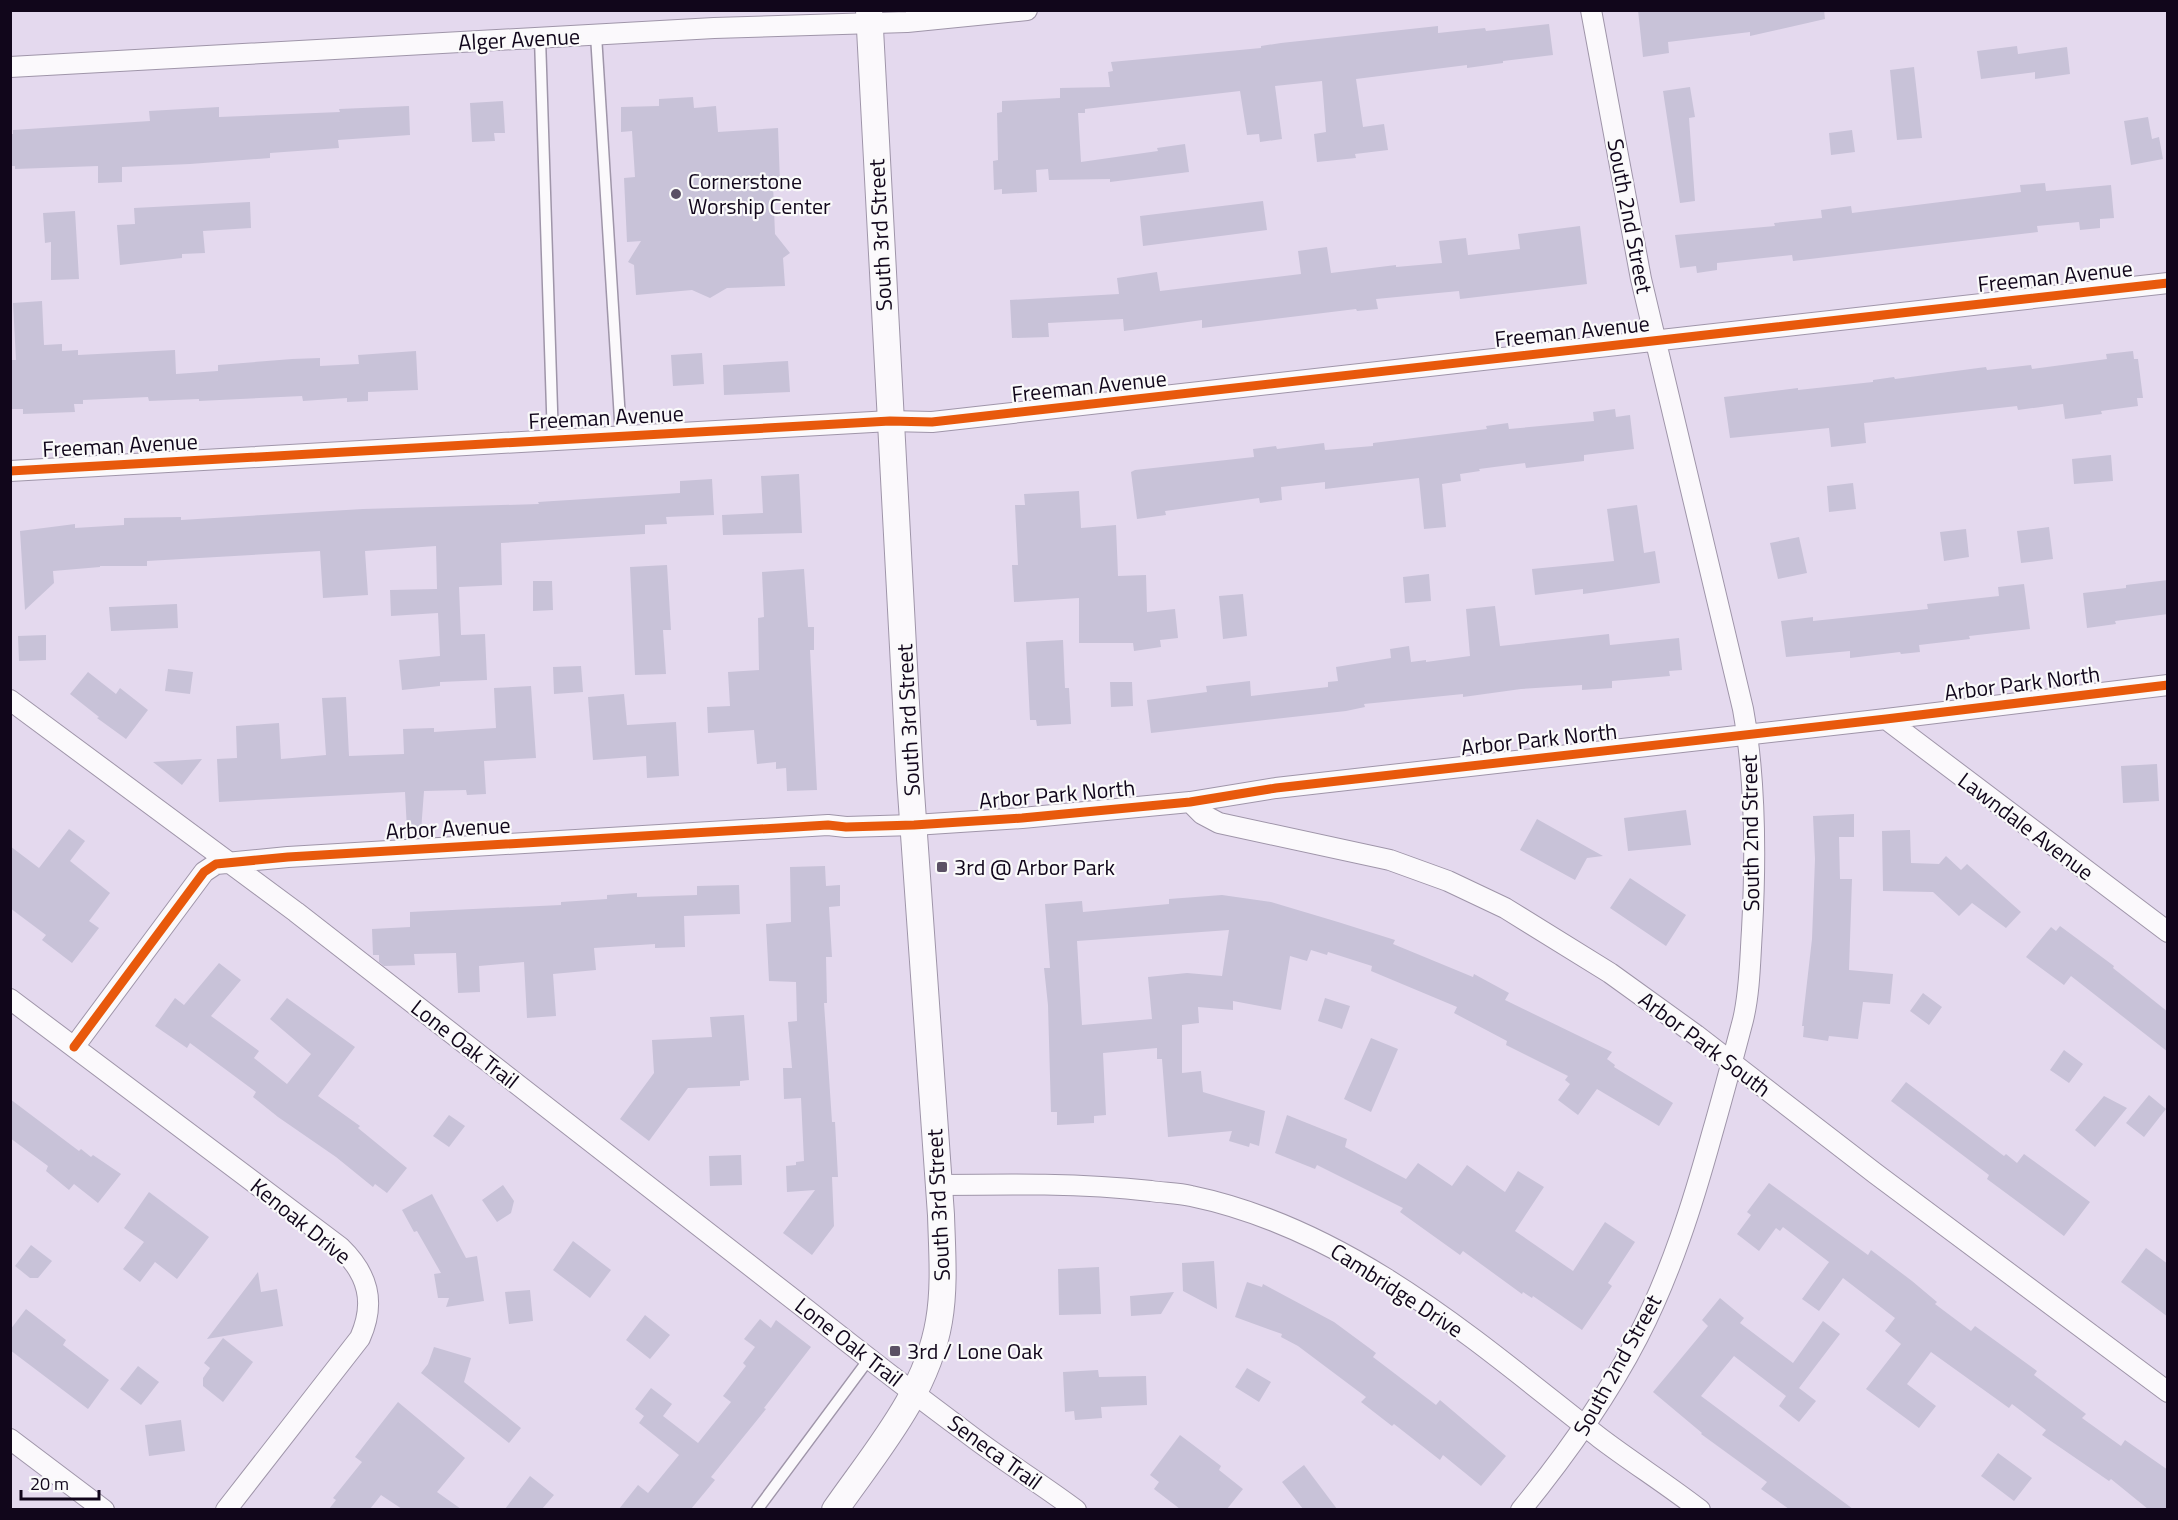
<svg xmlns="http://www.w3.org/2000/svg" width="2178" height="1520" font-family="'Titillium Web',sans-serif">
	<rect width="100%" height="100%" fill="#e4d9ee"/>
	<!-- building -->
	<path fill="#c8c2d8" fill-rule="evenodd" d="M1638,10h186l1,9 -75,17v-4l-82,10 1,11 -26,4z
		M1549,24l4,31 -50,6v2l-36,5v-3l-111,14 7,48 21,-3 4,26 -33,4 1,4 -39,4 -3,-28 12,-2 -4,-51 -47,5 7,53 -22,3 -1,-8 -12,1 -7,-44 -155,18v4h-7l3,49 77,-11 -1,-3 28,-4 4,28 -79,10v-3l-61,1 -1,-11 -12,1 1,22 -35,2v-5l-8,1 -1,-29 5,-1 -1,-47 5,-1v-11l58,-3v-10l50,-1 -2,-15 5,-1 -2,-9 150,-14v-2l20,-3 157,-17v7l47,-5 1,3z
		M2017,46l1,8 49,-7 3,27 -35,5v-7l-54,7 -4,-28z
		M1914,67l8,71 -25,2 -7,-70z
		M1690,87l5,30 -6,1 6,83 -15,2 -17,-112z
		M693,97l1,11 22,-2 2,26 60,-4 2,55 -7,1 2,50 15,19 -7,5 2,28 -58,2 -17,10 -18,-8 -56,5 -2,-30 -6,-3 13,-21 -14,1 -3,-64 11,-1 -3,-46 -11,1v-25l38,-1v-7z
		M503,101l2,32h-11l1,8 -23,1 -2,-39z
		M409,106l1,29 -72,5 1,8 -69,5v5l-80,6 -68,3v15l-24,1v-17l-83,3v-3h-5v-32h3v-4l137,-9 -1,-10 70,-4v10l121,-5 -1,-3z
		M2148,117l4,22 7,-2 4,22 -32,6 -7,-44z
		M1852,130l3,22 -24,3 -2,-22z
		M2045,183l1,8 65,-6 3,33 -14,1v9l-20,2 -1,-8 -42,4 1,6 -245,29 -1,-6 -75,8v7l-20,3 -1,-7 -16,2 -5,-33 100,-9 -1,-3 48,-5 -1,-8 30,-4 1,7 169,-21 -1,-7z
		M1263,201l4,29 -124,16 -3,-30z
		M250,202l1,26 -48,3 2,22 -23,1v4l-62,7 -3,-40 18,-1 -1,-16z
		M75,211l4,68 -28,1v-38l-6,1 -2,-30z
		M1580,226l7,58 -127,15 -1,-8 -83,8 2,10 -21,2 -1,-2 -154,19v-8l-78,11 -1,-12 -75,4 1,14 -37,1 -2,-38 109,-6 -2,-16 40,-6 3,19 141,-17 -3,-23 29,-4 4,26 65,-8v2l46,-4 -3,-22 27,-3 2,17 52,-6 -2,-15z
		M42,301l2,44 18,-1v7l16,-1v5l97,-5 1,24 42,-3v-6l74,-6 28,-1v8l39,-2 -1,-9 58,-4 2,39 -50,2v9l-21,1v-4l-44,3 -1,-5 -103,5v-2l-50,2 -1,-4 -65,3v4h-9l1,8 -52,2v-5h-13v-49h6l-3,-57z
		M2133,351l1,8h4l5,39h-6l1,8 -37,5 1,3 -37,5 -2,-15 -45,6 -1,-4 -153,17 2,20 -35,4 -2,-19 -99,10 -6,-41 74,-9v2l75,-8v-2l21,-3 1,2 91,-12 1,3 44,-5 1,4 75,-10 -1,-5z
		M702,353l2,31 -31,2 -2,-31z
		M788,361l2,31 -66,3 -1,-30z
		M1615,409l1,8 14,-2 4,34 -50,6v6l-58,7 -1,-5 -46,6 1,2 -20,3 1,7 -19,3 4,43 -22,2 -5,-51 -94,11v-7l-44,5 1,13 -22,3 -1,-5 -94,13 1,4 -29,4 -6,-47 4,-2 119,-13 -1,-8 23,-3 1,3 47,-6 1,7 48,-4v-3l114,-14 -1,-3 22,-3 1,6 85,-8 -1,-9z
		M2111,455l2,26 -39,3 -2,-25z
		M799,474l3,59 -79,2 -1,-20 41,-2 -2,-37z
		M712,479l2,36 -48,2 1,7 -22,1v9l-144,9 1,42 -43,2 2,48 24,-1 2,46 -47,2v4l-38,4 -3,-30 41,-4 -2,-43 -47,3 -1,-26 47,-1 -1,-43 -71,5 3,44 -45,3 -3,-47 -173,10v5h-47v1l-47,4 1,12 -29,27 -5,-79 55,-7v4l49,-3v-7l57,-1v3l182,-11 176,-5 -1,-2 142,-9v-12z
		M1853,483l3,26 -27,3 -2,-26z
		M1079,491l2,37 35,-3 2,51 28,-1 1,37 28,-3 3,29 -18,2 1,7 -27,4 -1,-8h-54v-45l-65,4 -2,-37h6l-3,-60h10l-1,-11z
		M1637,505l7,48 11,-2 5,32 -77,11v-5l-48,6 -3,-26 82,-8 -7,-52z
		M2049,527l4,32 -32,4 -4,-32z
		M1966,529l3,28 -25,4 -4,-29z
		M1799,537l8,36 -29,6 -8,-36z
		M667,565l4,65h-8l3,44 -31,1 -5,-108z
		M804,569l4,58h6v23h-4l7,140 -30,1 -1,-23 -10,1v-7l-19,2 -3,-34 -46,3 -1,-26 23,-1 -2,-34 31,-2 -1,-52 6,-1 -2,-45z
		M1429,574l2,27 -26,2 -2,-26z
		M2168,580v34l-53,7 1,3 -29,4 -4,-35 43,-5v-3z
		M533,581h19l1,29 -20,1z
		M2024,584l6,45 -61,7 1,3 -51,6 1,7 -19,2 -1,-2 -50,6v-7l-64,6 -5,-36 32,-4v4l115,-12 -1,-5 72,-8 -1,-9z
		M1243,594l4,42 -24,3 -4,-43z
		M177,604l1,24 -67,3 -2,-24z
		M1495,606l5,40 109,-12 1,11 69,-7 3,32 -13,1 1,5 -58,5v7l-30,2v-5l-61,4 -58,8v-3l-99,10 1,3 -19,4 -195,22 -4,-33 60,-8 -1,-6 44,-5 1,15 77,-9v-5l10,-1 -2,-14 55,-9 -1,-9 19,-3 2,16 15,-2v2l44,-6 -4,-47z
		M46,635v25l-27,1 -1,-25z
		M1063,640l2,48h4l2,36 -34,2 -1,-6h-6l-4,-78z
		M581,666l2,26 -29,2 -1,-27z
		M168,669l25,3 -3,22 -25,-3z
		M88,672l28,22 4,-6 28,22 -22,29 -29,-21 2,-1 -29,-23z
		M1110,682h22l1,24 -22,1z
		M531,686l5,72 -52,3 2,33 -19,1 -1,-5 -42,1 -3,40 -14,-1 -2,-38 -186,10 -2,-43 20,-1 -1,-32 43,-3 2,36 45,-4 -4,-57 24,-1 3,59 55,-2 -1,-25 31,-1v4l62,-4 -2,-40z
		M624,694l3,31 49,-3 3,54 -32,2 -1,-22 -53,4 -5,-63z
		M202,759l-20,26 -29,-23z
		M2157,764l2,37 -36,2 -2,-37z
		M1686,810l5,35 -63,6 -4,-33z
		M1854,814v23h-15l1,42h12l-3,91 44,4 -3,30 -27,-2 -5,37 -29,-3 -1,5 -25,-4 1,-11h-2l10,-87 3,-80 -2,-43z
		M1537,819l66,37 -16,2 -12,22 -55,-30z
		M69,829l16,12 -15,20 40,32 -21,28 10,7 -27,35 -30,-23 4,-5 -36,-27v-62l29,22z
		M1910,830l1,33 28,1 7,-8 15,14 6,-6 54,48 -15,16 -34,-25 -13,13 -26,-24 -50,-1 -1,-60z
		M825,866l1,20 14,-1v21l-11,1 3,50h-6l1,46h-3l7,104 1,15h3l3,55h-6l2,49 -22,29 -29,-22 32,-43 -28,2 -1,-26 10,-1v-3l8,-1 -3,-63 -17,1 -1,-31h9l-4,-46 9,-1 -1,-39 -27,-1 -3,-57 25,-2 -1,-55z
		M1630,878l56,37 -20,31 -56,-38z
		M739,885l1,29 -56,2 1,31 -30,1v-4l-61,4 2,22 -43,4 3,42 -29,2 -3,-56 -45,4 1,26 -22,1 -2,-40 -42,1 1,11 -31,1 -5,-4v-7h-6l-1,-26 38,-2v-15l151,-7v-3l46,-3v-4l30,-2v4l60,-2v-9z
		M1222,895l49,7 67,20 57,18 -2,4 80,33 1,-3 35,19 -4,7 107,52 -5,7 8,6 -1,2 59,36 -14,23 -62,-37 -19,26 -20,-15 12,-16 -5,-4 3,-4 -62,-31 1,-4 -53,-28 3,-6 -86,-36 1,-5 -44,-14 -1,3 -16,-5 -4,11 -17,-5 -9,54 -48,-9v9l-35,-3 1,16 -17,2v48l19,-2 2,21 62,19 -6,35 -9,-3 -1,4 -20,-6 3,-10 -64,6 -6,-78h-5v-11l-54,5 3,62 -12,1v7l-37,2v-13h-6l-3,-107 -4,-37h6l-5,-64 37,-3 1,11 86,-8v-5zM1229,930l-7,46 -35,-3 -39,4 4,42 -70,6 -5,-84z
		M2060,926l54,40 -1,2 55,44v40l-97,-76 -7,9 -38,-28 25,-30 5,4z
		M219,963l22,17 -30,36 48,35 -5,7 33,26 24,-30 -41,-35 17,-21 68,49 -37,49 42,30 -2,2 49,40 -20,25 -12,-9 -2,3 -37,-30 -58,-40 -25,-20 3,-5 -66,-49 -3,5 -32,-22 20,-28 9,7z
		M1923,993l19,14 -13,18 -19,-14z
		M1325,998l25,8 -8,23 -24,-8z
		M744,1015l5,65 -9,1v5l-52,2 -39,53 -29,-22 34,-46 -2,-33 60,-3 -2,-20z
		M1371,1038l27,11 -27,63 -27,-13z
		M2064,1050l19,14 -14,19 -19,-13z
		M1906,1082l98,74 2,-2 11,9 7,-9 66,48 -26,34 -77,-57 2,-4 -98,-74z
		M2149,1095l17,14 -22,28 -18,-14z
		M2104,1096l23,12 -32,39 -20,-17z
		M10,1099l69,52 2,-2 10,8 2,-2 28,19 -23,29 -24,-19 -5,6 -23,-19 2,-5 -38,-28z
		M449,1115l16,11 -16,21 -16,-11z
		M1287,1115l60,24 -2,8 61,32 12,-16 34,23 15,-21 38,27 13,-21 26,16 -29,44 58,40 32,-49 30,20 -27,41 4,3 -30,44 -49,-34 -1,2 -9,-6 -1,2 -59,-43 -3,4 -60,-43 3,-4 -86,-43 -2,4 -40,-16z
		M741,1155l1,30 -32,1 -1,-30z
		M1769,1183l99,72 3,-5 41,31 25,21 -2,2 36,27 4,-5 36,26 26,19 -3,4 52,39 -4,4 39,28 4,-6 43,30v39h-20l-37,-30 -2,2 -67,-46 4,-5 -34,-26 -3,4 -78,-56 -24,32 29,22 -17,22 -53,-39 35,-45 -16,-13 10,-13 -52,-40 -24,33 -17,-12 27,-37 -46,-35 -3,4 -4,-3 -17,23 -22,-17 14,-19 -4,-3z
		M503,1185l11,16 -3,12 -14,9 -15,-22z
		M149,1192l60,45 -32,42 -22,-17 -15,20 -17,-13 21,-27 -20,-14z
		M432,1194l34,64 11,-2 7,45 -38,6 3,-9h-11l-4,-24 7,-1 -24,-42 -3,1 -12,-22z
		M573,1241l38,29 -21,28 -37,-28z
		M31,1245l21,16 -14,17h-8l-15,-12z
		M2146,1248l22,16v53l-47,-35z
		M1214,1261l3,48 -34,-18 -1,-28z
		M1099,1267l2,47 -42,1 -1,-46z
		M258,1272l3,20 16,-3 6,37 -76,13z
		M1247,1282l15,5 1,-3 71,38 42,31 -3,4 63,48 4,-5 66,56 -25,30 -38,-31 -3,5 -46,-36 -2,2 -31,-24 5,-5 -68,-51 -17,-9 1,-3 -47,-17z
		M530,1290l3,31 -24,3 -4,-32z
		M1174,1292l-13,22 -30,2 -1,-20z
		M1720,1298l24,20 -4,5 53,40 30,-42 17,13 -41,54 17,13 -17,21 -20,-16 7,-10 -52,-40 -33,40 152,113h-64l-28,-20 6,-7 -66,-48 1,-1 -49,-41 55,-66 -6,-6z
		M26,1309l40,31 -3,5 46,35 -21,29 -78,-59v-20z
		M645,1315l25,20 -20,24 -24,-19z
		M760,1319l11,9 5,-8 35,27 -47,61 2,1 -55,68 4,3 -24,29h-72l19,-24 10,8 31,-38 -40,-32 5,-7 -9,-7 16,-21 21,16 -9,12 35,27 33,-41 -8,-6 23,-30 -3,-3 12,-16 -11,-8z
		M223,1338l30,24 -30,40 -20,-16v-8l7,-10 -6,-5z
		M434,1347l37,11 -7,24 57,46 -12,15 -88,-70 7,-9z
		M138,1366l21,16 -18,23 -21,-16z
		M1247,1368l24,14 -12,20 -24,-15z
		M1098,1370l1,7 47,-1 1,29 -46,2 1,11 -27,2 -1,-9 -9,1 -2,-40z
		M398,1402l67,56 -28,34 24,17h-59l-21,-14 -11,14h-41l7,-9 -3,-2 29,-36 -7,-5z
		M181,1420l4,31 -36,5 -4,-31z
		M1180,1435l41,31 -2,4 24,19 -16,20h-47l-26,-20 5,-7 -9,-7z
		M1998,1453l34,25 -18,23 -33,-25z
		M1304,1465l33,44h-34l-21,-27z
		M530,1476l24,19 -12,14h-37z"/>
	<g fill="none" stroke-linecap="round" stroke-linejoin="round">
		<defs>
			<path id="service" d="M596,35l25,401
				M540,38l13,402
				M757,1510l112,-151"/>
			<path id="minor" d="M10,67l704,-39 193,-6 120,-12
				M10,471l880,-50 42,1 1236,-139
				M10,700l286,212 511,398c53,42 106,83 160,123 35,27 73,50 109,77
				M1886,719l282,213
				M1190,802l12,12 17,9 171,37 58,21 57,27 105,65 86,62 180,139 292,218
				M10,999l330,248c28,27 36,55 20,91l-134,172
				M74,1047l130,-175 12,-8 72,-7 540,-32 18,2 68,-2 108,-7 168,-16 86,-14 610,-69 282,-34
				M938,1185c71,-1 143,-2 213,6 13,2 27,2 40,5 159,33 285,145 409,242 33,25 68,47 100,72
				M10,1439l94,71
				M1521,1510c44,-54 85,-111 117,-173 33,-64 55,-134 74,-203 11,-38 21,-76 31,-114 7,-29 7,-60 9,-90 4,-73 4,-149 -9,-221l-102,-430 -50,-269"/>
			<path id="tertiary" d="M835,1510c41,-59 92,-117 104,-189 6,-35 3,-71 2,-106l-31,-437 -41,-768"/>
		</defs>
		<!-- service casing -->
		<use href="#service" stroke="#9f95a9" stroke-width="13"/>
		<!-- minor casing -->
		<use href="#minor" stroke="#9f95a9" stroke-width="22"/>
		<!-- tertiary casing -->
		<use href="#tertiary" stroke="#9f95a9" stroke-width="28"/>
		<!-- service -->
		<use href="#service" stroke="#fbf9fc" stroke-width="10"/>
		<!-- minor -->
		<use href="#minor" stroke="#fbf9fc" stroke-width="20"/>
		<!-- tertiary -->
		<use href="#tertiary" stroke="#fbf9fc" stroke-width="26"/>
		<defs>
			<path id="cycleway" d="M10,471l880,-50 42,1 1236,-139
				M74,1047l130,-175 12,-8 72,-7 540,-32 18,2 68,-2 108,-7 168,-16 86,-14 610,-69 282,-34"/>
		</defs>
		<!-- cycleway casing -->
		<use href="#cycleway" stroke="#fafafa" stroke-width="13"/>
		<!-- cycleway -->
		<use href="#cycleway" stroke="#e8590c" stroke-width="9"/>
	</g>
	<!-- markers -->
	<g fill="#5b5065" stroke="#fafafa" stroke-width="2">
		<circle cx="676" cy="194" r="6"/>
		<rect x="936" y="861" width="12" height="12" rx="3"/>
		<rect x="889" y="1345" width="12" height="12" rx="3"/>
	</g>
	<g text-anchor="middle" dominant-baseline="central" stroke-width="4.5" stroke-linejoin="round" paint-order="stroke">
		<!-- street labels -->
		<g font-size="22" fill="#11061b" stroke="#fafafa">
			<text transform="translate(519 39) rotate(-3)">Alger Avenue</text>
			<text transform="translate(1630 216) rotate(79)">South 2nd Street</text>
			<text transform="translate(880 235) rotate(-93)">South 3rd Street</text>
			<text transform="translate(2055 276) rotate(-6)">Freeman Avenue</text>
			<text transform="translate(1572 331) rotate(-6)">Freeman Avenue</text>
			<text transform="translate(1089 386) rotate(-6)">Freeman Avenue</text>
			<text transform="translate(606 417) rotate(-3)">Freeman Avenue</text>
			<text transform="translate(120 445) rotate(-3)">Freeman Avenue</text>
			<text transform="translate(2022 683) rotate(-7)">Arbor Park North</text>
			<text transform="translate(908 720) rotate(-93)">South 3rd Street</text>
			<text transform="translate(1539 739) rotate(-6)">Arbor Park North</text>
			<text transform="translate(1057 794) rotate(-5)">Arbor Park North</text>
			<text transform="translate(2026 826) rotate(37)">Lawndale Avenue</text>
			<text transform="translate(448 828) rotate(-3)">Arbor Avenue</text>
			<text transform="translate(1750 833) rotate(-91)">South 2nd Street</text>
			<text transform="translate(465 1044) rotate(38)">Lone Oak Trail</text>
			<text transform="translate(1705 1044) rotate(37)">Arbor Park South</text>
			<text transform="translate(938 1205) rotate(-93)">South 3rd Street</text>
			<text transform="translate(301 1221) rotate(39)">Kenoak Drive</text>
			<text transform="translate(1397 1290) rotate(33)">Cambridge Drive</text>
			<text transform="translate(849 1342) rotate(38)">Lone Oak Trail</text>
			<text transform="translate(1617 1365) rotate(-61)">South 2nd Street</text>
			<text transform="translate(995 1452) rotate(36)">Seneca Trail</text>
		</g>
		<!-- poi labels -->
		<g font-size="22" fill="#11061b" stroke="#fafafa" text-anchor="start">
			<text x="688" y="181">Cornerstone<tspan x="688" dy="25">Worship Center</tspan></text>
			<text x="954" y="867">3rd @ Arbor Park</text>
			<text x="907" y="1351">3rd / Lone Oak</text>
		</g>
	</g>
	<!-- border -->
	<rect width="2178" height="1520" fill="none" stroke="#11061b" stroke-width="24"/>
	<!-- scale -->
	<path d="M21 1490v9h78v-9" fill="none" stroke="#11061b" stroke-width="3"/>
	<text x="30" y="1490" font-size="18" fill="#11061b" stroke="#fafafa" stroke-width="4.5" paint-order="stroke">20 m</text>
</svg>
